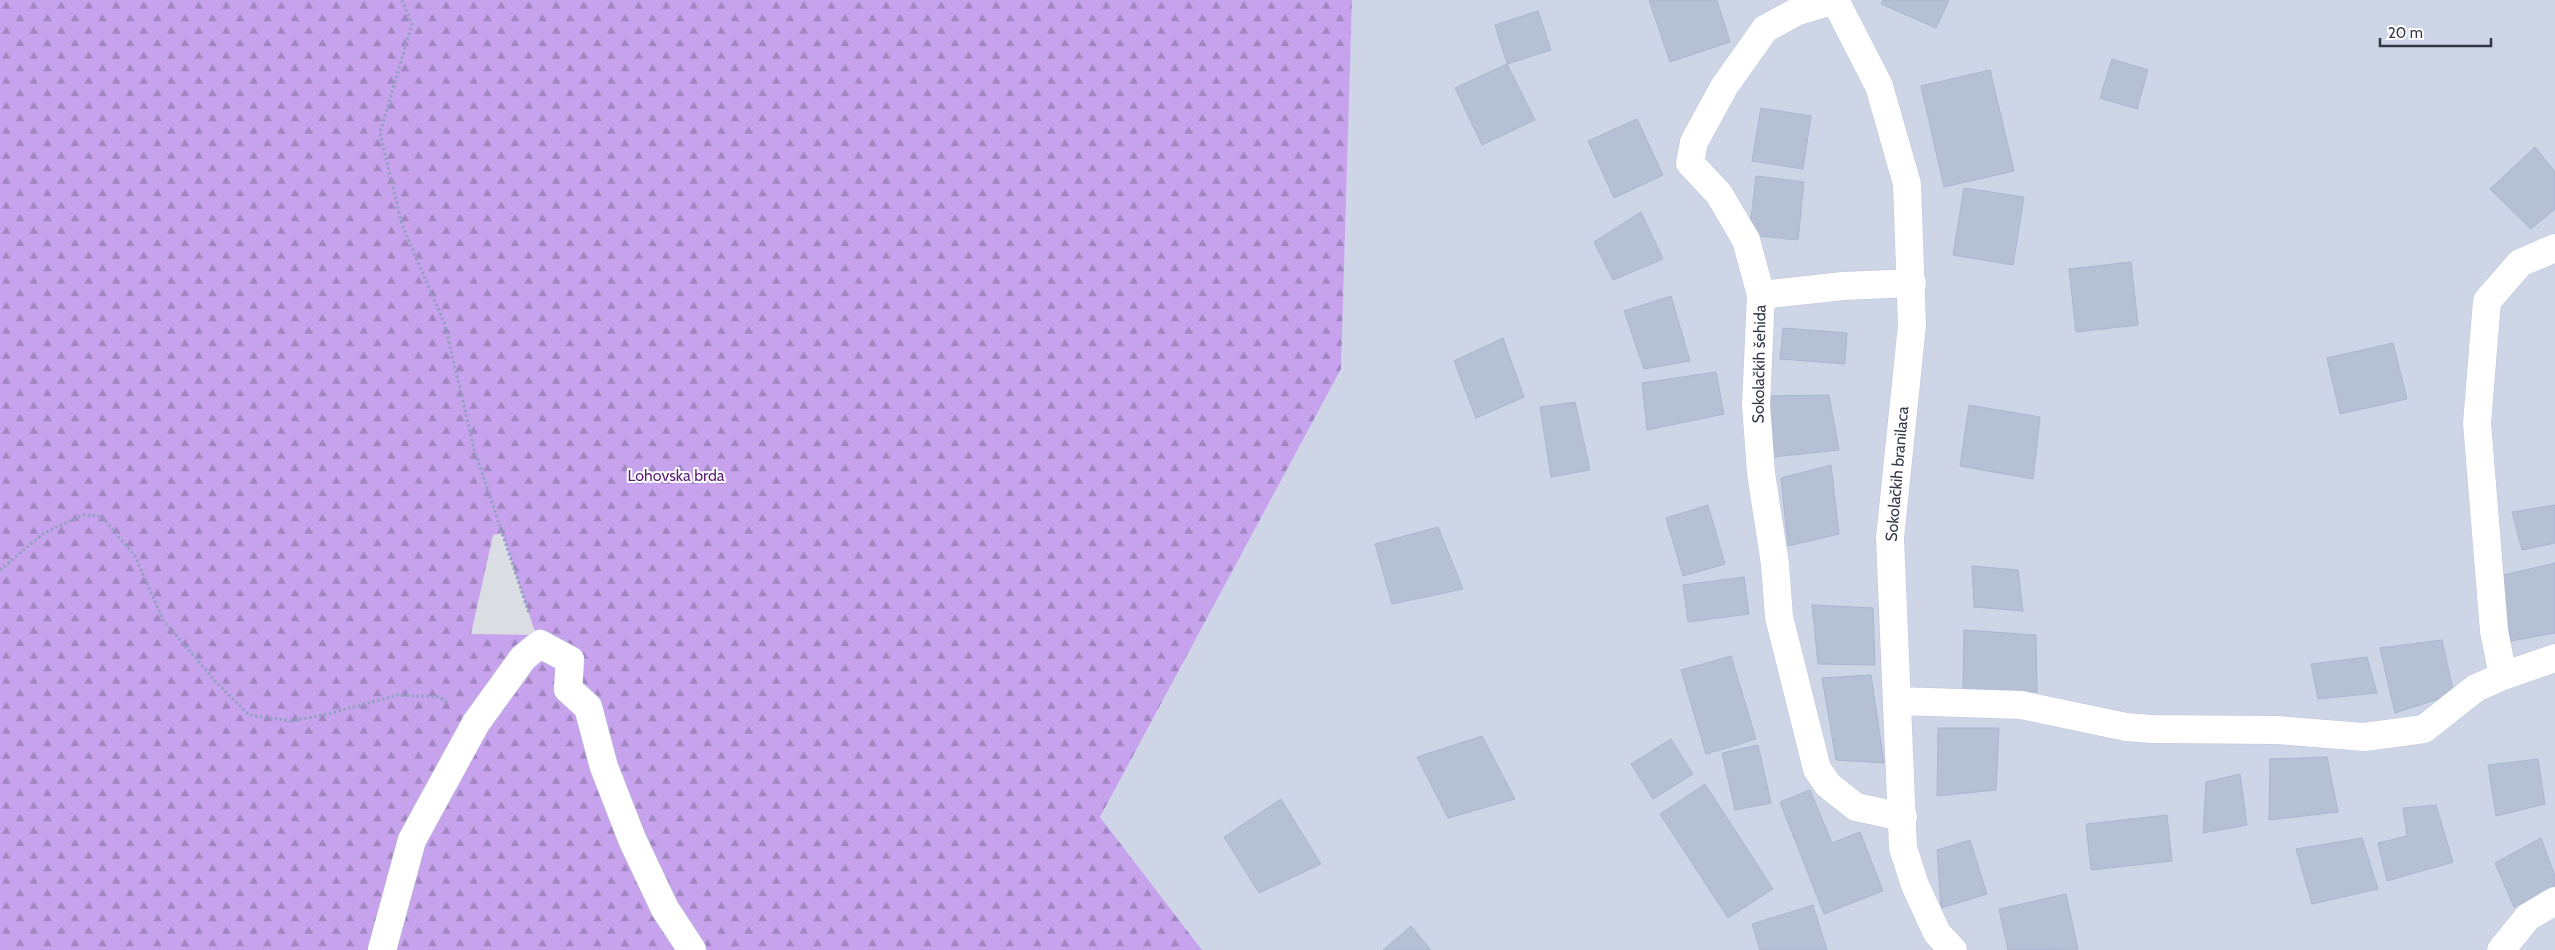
<svg xmlns="http://www.w3.org/2000/svg" width="2555" height="950" font-family="Cabin,sans-serif">
	<defs>
		<pattern id="forest-firs" width="22" height="20" patternUnits="userSpaceOnUse" patternTransform="scale(1.25)"><rect width="22" height="20" fill="#c7a3ed"/><path d="M5 1l3.5 6h-7zM16 11l3.5 6h-7z" fill="#a286c2"/></pattern>
	</defs>
	<rect width="100%" height="100%" fill="#e0e5f3"/>
	<!-- residential -->
	<path fill="#ced5e7" d="M1352,0h1203v950h-1353l-102,-133 241,-448z"/>
	<!-- forest -->
	<path fill="url(#forest-firs)" d="M0,0h1352l-11,369 -241,448 102,133h-1202z"/>
	<!-- parking -->
	<path fill="#dadde2" d="M502,533l34,102 -65,-1 22,-99z"/>
	<!-- building -->
	<path fill="#b5c0d4" stroke="#a7b6d1" d="M1649,0h68l13,42 -60,20z
		M1883,0h66l-13,28 -55,-24z
		M1538,11l13,39 -44,14 -12,-39z
		M2112,59l36,11 -11,39 -37,-11z
		M1507,64l28,56 -53,25 -27,-57z
		M1990,70l24,101 -70,16 -23,-101z
		M1761,108l50,8 -8,53 -51,-8z
		M1637,119l26,56 -49,23 -26,-57z
		M2535,147l20,25v37l-24,20 -41,-40z
		M1756,176l48,6 -6,58 -49,-5z
		M1964,188l60,9 -11,68 -60,-10z
		M1641,212l22,47 -50,21 -19,-38z
		M2131,262l7,63 -62,7 -7,-63z
		M1671,296l19,65 -46,8 -20,-58z
		M1783,328l64,5 -2,31 -65,-5z
		M1503,338l21,59 -48,21 -22,-57z
		M2393,343l14,56 -67,15 -13,-56z
		M1716,372l8,42 -77,16 -5,-47z
		M1829,395l10,55 -66,7 -6,-61z
		M1575,402l15,68 -39,7 -11,-70z
		M1969,405l71,12 -7,62 -73,-13z
		M1831,465l8,69 -51,12 -7,-68z
		M1708,505l17,59 -42,12 -17,-58z
		M2555,505v38l-33,7 -10,-38z
		M1438,527l25,62 -71,15 -17,-60z
		M2555,563v70l-44,8 -12,-65z
		M1972,566l46,4 5,41 -49,-4z
		M1744,577l5,37 -61,8 -5,-37z
		M1812,605l61,3 2,57 -57,-1z
		M1964,630l72,5 1,57 -74,-1z
		M2442,640l12,54 -59,19 -15,-65z
		M1731,656l25,83 -50,15 -25,-84z
		M2367,657l10,36 -59,6 -7,-35z
		M1871,675l13,88 -48,-3 -14,-82z
		M1938,728h61l-3,62 -59,6z
		M1482,736l33,63 -67,19 -31,-61z
		M1671,739l22,35 -40,25 -22,-35z
		M1758,745l13,58 -36,7 -13,-57z
		M2327,757l11,55 -69,8 1,-61z
		M2538,759l7,45 -49,12 -8,-51z
		M2240,774l7,51 -44,8 3,-51z
		M1705,784l68,105 -45,29 -68,-104z
		M1810,790l22,53 28,-11 23,59 -59,23 -44,-112z
		M1281,799l40,65 -62,29 -35,-56z
		M2436,805l17,57 -66,19 -9,-38 29,-7 -4,-28z
		M2167,815l5,46 -81,9 -5,-46z
		M2362,838l16,51 -66,15 -16,-55z
		M2541,838l14,38v11l-41,20 -19,-44z
		M1970,840l17,54 -46,14 -4,-58z
		M2066,894l12,55 -70,1 -9,-41z
		M1813,905l14,45h-67l-8,-26z
		M1411,926l20,24h-48z"/>
	<g fill="none" stroke-linecap="round" stroke-linejoin="round">
		<defs>
			<path id="minor" d="M1835,0l44,86 28,98 5,141 -22,213 13,310 12,37 22,48 16,17
				M1835,0l-37,11 -33,18 -41,58 -30,55 -4,21 29,31 27,46 15,55 -5,110 5,68 14,91 4,53 38,152 11,16 28,22 47,10
				M1761,295l82,-9 69,-3
				M2503,676l52,-18
				M1898,701l123,4 105,22 26,2 125,1 87,7 60,-8 52,-41 27,-12 -9,-45 -17,-208 10,-122 33,-38 35,-15
				M382,950l30,-110 64,-117 47,-65 17,-14 30,16 -2,29 20,18 16,60 28,72 33,70 27,41
				M2501,950l27,-33 27,-16"/>
		</defs>
		<!-- minor casing -->
		<use href="#minor" stroke="#bcc5da" stroke-width="29"/>
		<!-- path -->
		<path stroke="#92a1c2" stroke-width="3" stroke-dasharray="2.5 2.5" stroke-linecap="butt" d="M402,0l10,24 -32,109 22,92 43,100 29,124 55,164
			M0,570l44,-37 39,-18 18,1 34,40 28,64 53,62 33,33 43,6 36,-7 70,-19 42,2 9,7"/>
		<!-- minor -->
		<use href="#minor" stroke="#fff" stroke-width="28"/>
	</g>
	<g text-anchor="middle" dominant-baseline="central" stroke-width="4" stroke-linejoin="round" paint-order="stroke">
		<!-- street labels -->
		<g font-size="16" fill="#313844" stroke="#fff">
			<text transform="translate(1759 364) rotate(-89)">Sokolačkih šehida</text>
			<text transform="translate(1897 474) rotate(-85)">Sokolačkih branilaca</text>
		</g>
		<!-- park labels -->
		<g font-size="16" fill="#5c1f7b" stroke="#fff">
			<text x="676" y="475">Lohovska brda</text>
		</g>
	</g>
	<!-- scale -->
	<path d="M2380 38v8h111v-8" fill="none" stroke="#313844" stroke-width="2.5"/>
	<text x="2388" y="38" font-size="15" fill="#313844" stroke="#ffffff" stroke-width="4" paint-order="stroke">20 m</text>
</svg>
